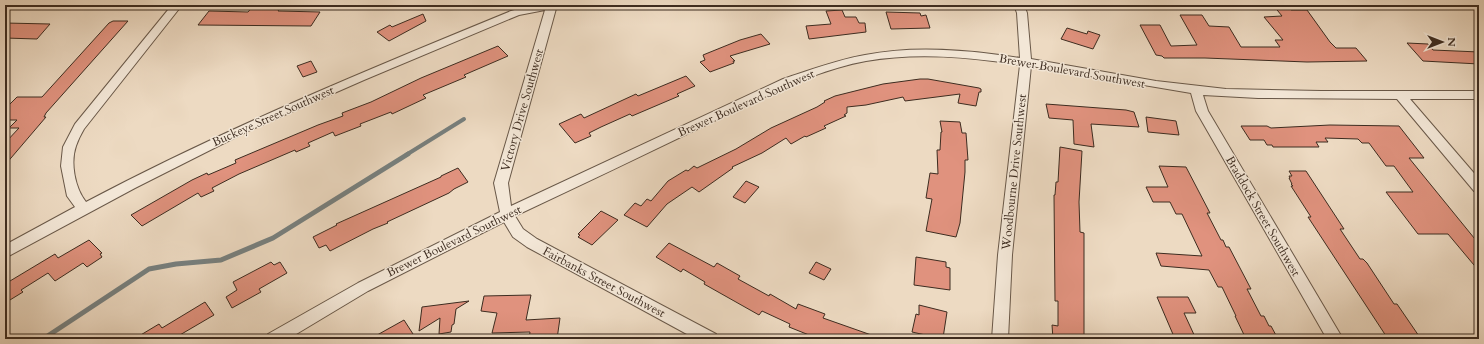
<svg xmlns="http://www.w3.org/2000/svg" width="1484" height="344" font-family="Cardo,serif">
	<rect width="100%" height="100%" fill="#eddac2"/>
	<filter id="stains"><feTurbulence type="fractalNoise" baseFrequency=".005" numOctaves="4"/><feColorMatrix values="0 0 0 0 .2 0 0 0 0 .09 0 0 0 0 .02 0 0 0 .5 -.17"/></filter>
	<radialGradient id="worn" r=".72"><stop offset=".6" stop-color="#630" stop-opacity="0"/><stop offset="1" stop-color="#630" stop-opacity=".3"/></radialGradient>
	<g fill="none" stroke-linecap="round" stroke-linejoin="round">
		<!-- stream-far1 -->
		<path stroke="#77807f" stroke-width="4" d="M406,155l58,-36"/>
		<!-- stream -->
		<path stroke="#77807f" stroke-width="5" d="M43,339l106,-70 27,-5 45,-4 52,-22 135,-84"/>
	</g>
	<!-- building -->
	<path fill="#e0927e" stroke="#3d2c20" d="M254,5h28l-4,6 42,1 -9,14 -113,-1 11,-14 39,1z
		M1273,5h15l3,5h16l23,32 6,6h20l11,13 -60,1 -102,-4h-41l-2,-2 -6,-1 -16,-30h20l11,21 26,-1 -17,-30h22l7,11 20,1 12,20h39l-5,-7h8l-19,-23 18,-1z
		M842,10l3,7h11l3,6h6l1,9 -57,7 -3,-13 25,-2 -5,-13z
		M886,12l34,1 1,3 5,-1 4,13 -39,1z
		M423,14l3,7 -37,20 -12,-9 13,-7 2,2z
		M113,21h15l-82,92 -2,4h2l-41,48v-22l14,-15h-10l8,-8h-12v-11l12,-12h25l67,-74z
		M5,23l45,1 -13,15 -32,-1z
		M1067,28l20,6 1,-3 12,4 -7,14 -32,-10z
		M761,34l9,10 -40,12 5,5h-2l1,2 -24,9 -10,-10 5,-2 -2,-5 37,-15z
		M1407,43l21,1 5,6 46,2v12l-56,-3z
		M498,46l10,10 -44,19 2,2 -43,18 3,3 -34,16 -1,-2 -31,12 1,2 -26,10 -2,-4 -25,11 2,3 -14,6 -1,-2 -56,24 -27,14 2,3 -13,6 -3,-4 -56,33 -11,-11 61,-35 15,-7 1,2 28,-12 -1,-3 83,-35 25,-9 -1,-3 29,-11 50,-24z
		M311,61l6,11 -14,5 -6,-11z
		M686,76l9,10 -18,8 2,2 -47,20 -2,-2 -29,13 -12,6 2,3 -16,7 -16,-19 22,-10 3,4 52,-24 2,2z
		M920,79h8l51,9 2,1v3h-2l-3,14 -18,-3 2,-9 -55,7 -2,-4 -37,8 -19,2v6l-3,2 2,1 -22,10 2,2 -20,9 -1,-1 -14,8 -5,-6 -24,15 -30,14 1,1 -34,24 -7,-5 -25,17 -20,23 -23,-12 11,-12 6,3 6,-7 4,2 17,-20 18,-11 2,1 6,-5 3,2 39,-19 35,-21 46,-21 8,-5 -1,-1 11,-5 48,-12z
		M1046,104l80,6 8,2 5,15 -48,-3 3,23 -20,-3 -1,-24 -24,-2z
		M1146,117l30,4 3,14 -31,-3z
		M940,121l20,1 2,11h4l2,27h-3v12l-5,51 -4,14 -30,-6 6,-32 -6,-1 4,-25 8,1 -1,-24h3l1,-18h1z
		M1330,125l69,1 25,32h-15l70,86v27l-31,-37h-30l-32,-42h27l-19,-26h-8l-17,-23h-7l-4,-4 -33,-1 3,4h-12l3,5h-46l-1,-2h-5l-3,-5h-14l-9,-14h26l4,2z
		M1060,147l22,4 -3,51 1,30 4,1v106h-31l-1,-14 6,1v-25h-3l-1,-106h1l1,-13h2z
		M1159,166l27,1 24,46h-3l14,27h2l3,7h3l22,42h-4l14,27h3l5,10h2l7,13h-32l-11,-23h1l-14,-29h-4l-9,-17 -48,-4 -5,-13 46,3 -20,-42h-6l-6,-12h-17l-7,-15h22z
		M458,168l10,14 -14,7 -5,4 -62,29 1,1 -15,6 -43,22 -4,-6 -7,3 -6,-11 24,-12 -1,-1 105,-47v-1z
		M1289,171h17l38,58h-4l20,30h3l4,4 27,41h3l24,35h-33l-80,-122h3l-20,-31h2l-2,-2h1l-3,-6h1l-1,-2h3z
		M746,181l13,6 -14,16 -12,-6z
		M601,211l17,9 -26,25 -14,-8 2,-2 -2,-1z
		M89,240l13,13 -2,1 2,3 -15,10 -4,-4 -28,18 -7,-8 -27,17 2,2 -18,11v-19l50,-30 3,4z
		M669,243l45,24 3,-4 23,13 -2,3 31,17 1,-2 26,15 2,-5 27,10 -2,4 54,19v2h-58l-30,-12 1,-3 -28,-13 -3,4 -55,-31 1,-2 -22,-13 -2,3 -25,-15z
		M916,257l30,5v5l4,1v22l-36,-5z
		M271,262l3,3 6,-3 7,11 -28,16 2,3 -29,16 -6,-11 11,-7 -4,-8z
		M816,262l15,7 -7,11 -15,-7z
		M531,295l-5,25 34,-2 -3,21h-28l1,-7 -38,1 5,-20 -16,-2 3,-15z
		M1157,297h31l8,16h-12l12,26h-21z
		M469,301l-13,8 -2,15 -2,1 -1,7 -12,2 1,-16 -21,13 3,-24z
		M205,302l9,13 -41,24h-39l25,-15 3,4z
		M919,305l28,7 -4,26 -4,-1v1l-27,-6 4,-18 3,1z
		M404,320l9,14 -9,5h-34z"/>
	<g fill="none" stroke-linecap="round" stroke-linejoin="round">
		<defs>
			<path id="street" d="M172,5h10l-98,124c-3,5 -6,11 -8,17 -6,17 -1,42 10,56 138,-73 281,-132 425,-191l21,-6h25l-49,178 3,23 272,-127c27,-9 54,-19 82,-24 50,-10 104,-5 155,3l-3,-45 -3,-8h10l3,8 4,46 125,22 70,8 95,2h158v8h-69l69,80v14l-5,-2 -77,-92 -139,-1 -55,-3 5,16 135,228h-16l-131,-228 -5,-18 -160,-27 -19,189 -4,84h-16l6,-84 22,-190c-50,-8 -103,-13 -154,-4 -55,10 -104,38 -154,61 -66,32 -131,63 -197,94l8,13 14,10 179,95 2,5h-22l-169,-92 -14,-10 -9,-15 -136,69 -80,48h-22l2,-5 90,-51 142,-71 -6,-29 51,-173 -26,5 -155,65 -116,51 -113,57 -130,70v-13l70,-38 -8,-11 -6,-30 2,-19 12,-23z"/>
		</defs>
		<!-- street casing -->
		<use href="#street" stroke="#695848" stroke-width="2"/>
		<!-- street -->
		<use href="#street" fill="#f3e7d7" fill-rule="evenodd"/>
	</g>
	<g text-anchor="middle" dominant-baseline="central" stroke-width="3" stroke-linejoin="round" paint-order="stroke">
		<!-- street labels -->
		<g font-size="12" fill="#3d2c20" stroke="#f3e7d7">
			<text transform="translate(1072 71) rotate(10)">Brewer Boulevard Southwest</text>
			<text transform="translate(746 103) rotate(-24)">Brewer Boulevard Southwest</text>
			<text transform="translate(522 110) rotate(-74)">Victory Drive Southwest</text>
			<text transform="translate(273 116) rotate(-24)">Buckeye Street Southwest</text>
			<text transform="translate(1014 172) rotate(-84)">Woodbourne Drive Southwest</text>
			<text transform="translate(1263 216) rotate(60)">Braddock Street Southwest</text>
			<text transform="translate(454 241) rotate(-26)">Brewer Boulevard Southwest</text>
			<text transform="translate(604 282) rotate(28)">Fairbanks Street Southwest</text>
		</g>
	</g>
	<!-- margin -->
	<rect width="1484" height="344" fill="none" stroke="#eddac2" stroke-width="20"/>
	<rect x="6" y="6" width="1472" height="332" fill="none" stroke="#3d2c20" stroke-width="2"/>
	<rect x="10" y="10" width="1464" height="324" fill="none" stroke="#3d2c20"/>
	<!-- north arrow -->
	<g transform="translate(1442 42) rotate(90)" stroke="#f3e7d7" stroke-width="3" paint-order="stroke">
	<path d="M0-3L7 15L0 10L-7 15Z" fill="#3d2c20"/>
	<text y="-6" font-size="11" font-weight="bold" text-anchor="middle" fill="#3d2c20">N</text>
	</g>
	<rect width="100%" height="100%" filter="url(#stains)"/>
	<rect width="100%" height="100%" fill="url(#worn)"/>
</svg>
